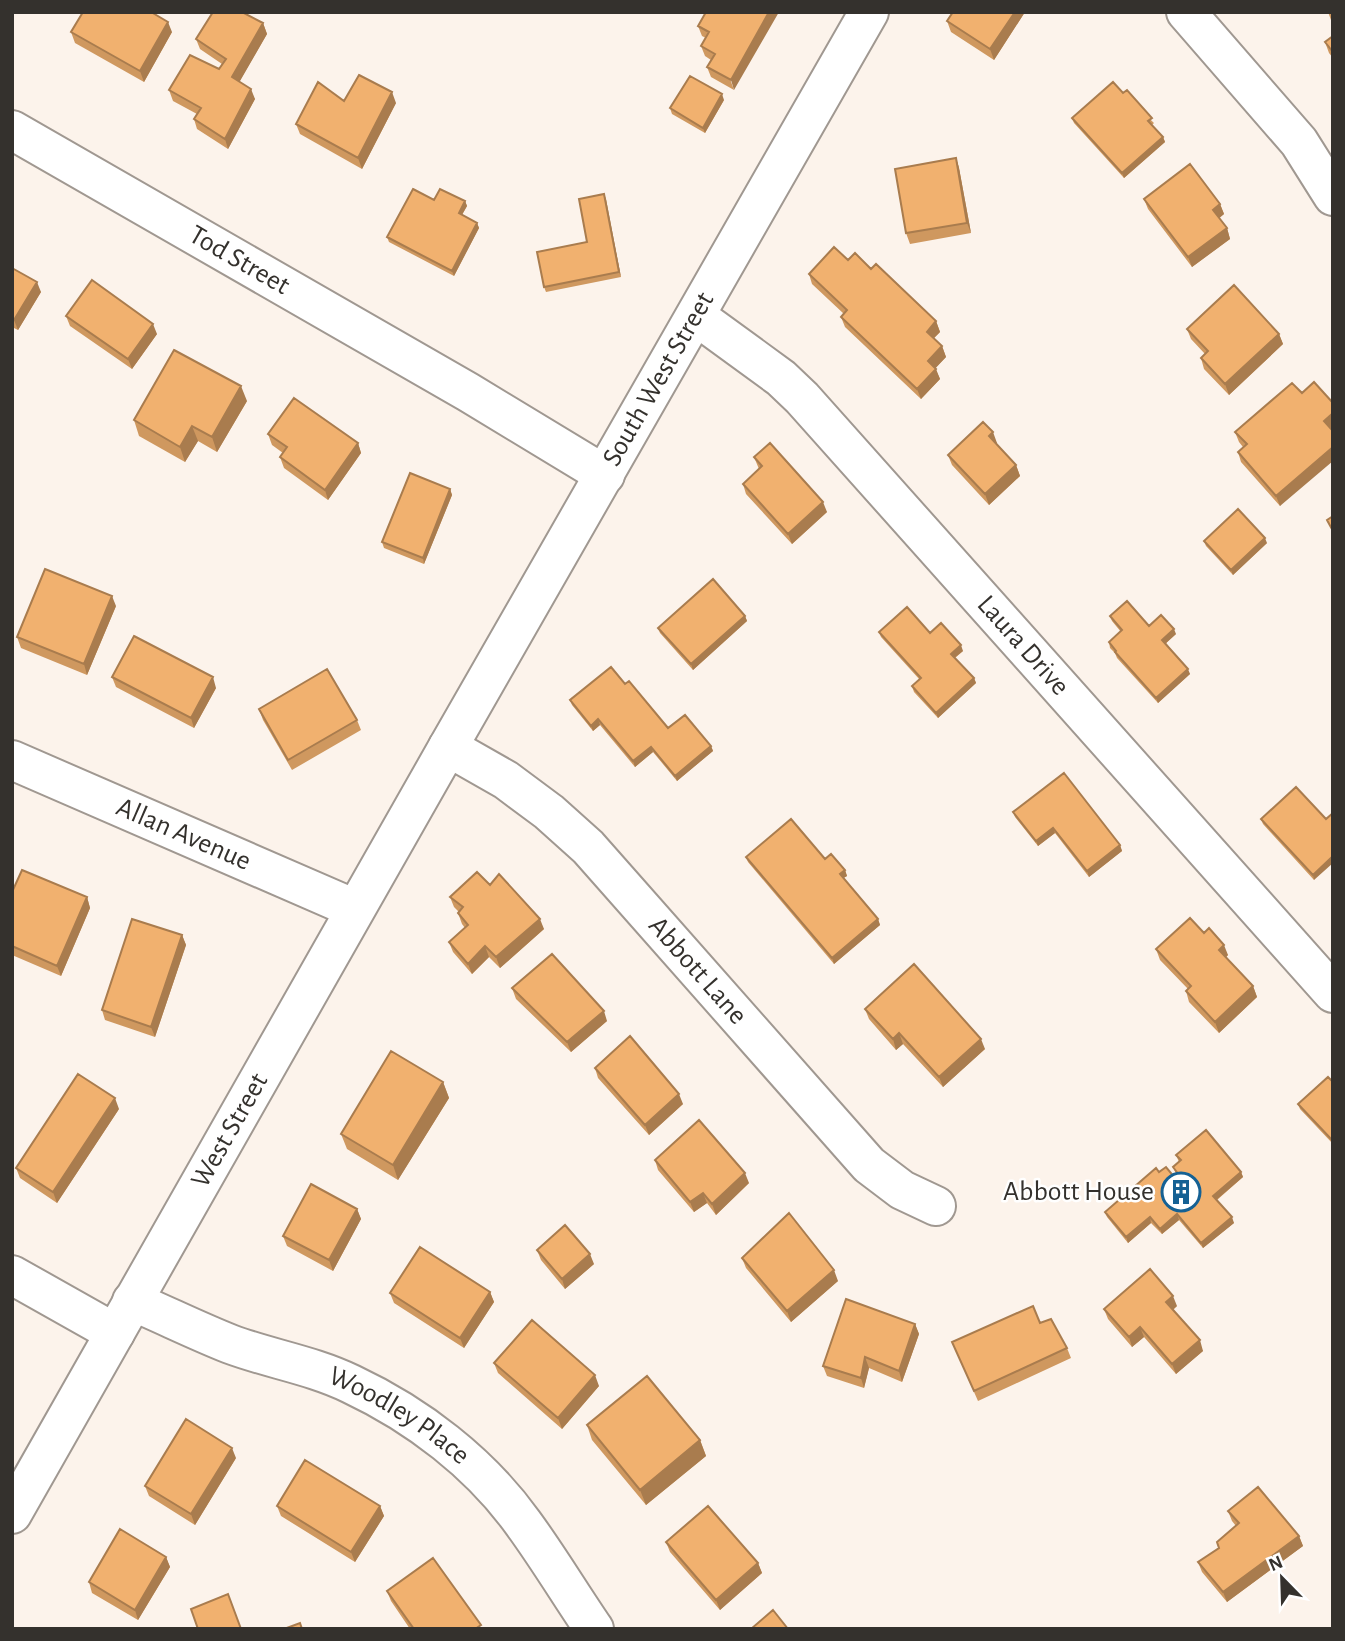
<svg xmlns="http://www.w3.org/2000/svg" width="1345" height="1641" font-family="'Alegreya Sans',sans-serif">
	<rect width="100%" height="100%" fill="#fcf3eb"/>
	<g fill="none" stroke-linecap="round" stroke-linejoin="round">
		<defs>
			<g id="minor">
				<path d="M1186,12l113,130 34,54"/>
				<path id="s1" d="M12,130l456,262 137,83"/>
				<path id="s2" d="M696,316l85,62 21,20 531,595"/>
				<path id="s3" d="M448,747l58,33 43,32 39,35 281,318 33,25 34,16"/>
				<path id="s4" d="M12,760l343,149"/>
				<path d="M12,1275l103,58"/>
				<path id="s5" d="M132,1301c33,14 65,30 98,43 40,15 82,21 121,40 66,31 129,79 172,139 25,34 47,71 71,106"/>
			</g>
			<g id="secondary">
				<path id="s6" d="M12,1514l436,-767 421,-735"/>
			</g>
		</defs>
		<!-- minor casing -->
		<use href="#minor" stroke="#a09891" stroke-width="42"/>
		<!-- secondary casing -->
		<use href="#secondary" stroke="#a09891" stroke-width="42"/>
		<!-- minor -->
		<use href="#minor" stroke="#fff" stroke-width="38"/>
		<!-- secondary -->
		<use href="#secondary" stroke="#fff" stroke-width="38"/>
	</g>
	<!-- wall -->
	<path fill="#cf985f" d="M706,12l28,78 -23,-13 -4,-10 4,-7 -6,-4 -4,-10 5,-8 -4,-2 -4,-10z
		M953,12h72l-31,48 -43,-28 -4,-11z
		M1328,12h5v10l-2,-2z
		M263,23l4,11 -28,48 16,17 -27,50 -31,-20 -3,-10 3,-5 -24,-13 -4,-11 50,-21 3,-5 -22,-15 -4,-10z
		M71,32h101l-28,50 -69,-39z
		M1333,36v22l-4,-5 -4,-11z
		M1123,93l31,30 -2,2 11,12 2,5 -41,36 -50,-55 -2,-5z
		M724,100l-19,33 -33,-19 -2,-6z
		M344,101l52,2 -34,66 -62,-35 -4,-10z
		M956,158l3,10 12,65 -61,11 -4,-11z
		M604,194l17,83 -75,15 -2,-5 43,-45z
		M1144,199l76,5 4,10 -5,4 8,10 3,11 -38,28 -44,-58z
		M434,200l31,1 2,5 -5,9 15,8 2,5 -25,48 -65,-34 -2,-5z
		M848,260l23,9 65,52 4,11 -6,6 8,8 4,11 -11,11 5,11 -19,20 -76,-72 -4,-10 3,-3 -32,-30 -3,-10z
		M12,268l29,24 -23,38 -6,-3z
		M66,316l91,18 -25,35 -62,-43z
		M1187,329l92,5 4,10 -54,51 -25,-26 -3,-11 4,-4 -14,-15z
		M247,401l-30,51 -19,-11 -13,21 -46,-26 -5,-16z
		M1333,426l-3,2 -50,78 -39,-44 -3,-10 5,-5 -4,-5 -4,-10z
		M268,434l90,9 3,10 -33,47 -44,-32 -4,-11 3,-4 -11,-8z
		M997,443l-1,1 20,21 4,11 -31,29 -37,-40 -4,-10z
		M754,457l73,55 -35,32 -46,-50 -3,-10 16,-15z
		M450,489l2,6 -28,69 -40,-16 -2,-6z
		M1204,541l63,2 -34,32 -27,-29z
		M116,606l-29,69 -66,-27 -4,-11z
		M745,616l2,5 -54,49 -33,-37 -2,-5z
		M1110,616l39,10 27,8 -10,9 24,31 -32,29 -41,-45 -2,-5 -5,-5 -1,-6 12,-10 -9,-11z
		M879,632l51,1 33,18 -8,7 19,20 2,5 -38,35 -24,-26 -2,-6 8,-6 -39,-43z
		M112,677l104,11 -22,40 -78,-41z
		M625,684l43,44 43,18 2,5 -36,30 -24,-29 -18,15 -35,-42 -7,6 -21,-26 -2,-5z
		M259,709l98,11 4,10 -69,40 -29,-50z
		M1013,812l107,33 2,6 -33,26 -34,-44 -17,13 -23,-29z
		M1261,819h65l-12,61 -51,-56z
		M746,857l79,2 20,11 2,6 -4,2 35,41 2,6 -46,39 -86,-102z
		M490,885l54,44 -44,39 -11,-11 -17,17 -19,-22 -4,-10 16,-14 -3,-4 -4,-11 1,-1 -5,-5 -4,-10z
		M12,892l75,5 3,11 -29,68 -49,-21z
		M1204,933l24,22 -2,2 27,29 4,11 -38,36 -30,-31 -3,-11 2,-2 -28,-29 -4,-11z
		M182,935l4,10 -31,92 -50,-17 -3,-10z
		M512,988l95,33 -36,31 -55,-53z
		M865,1009l120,40 -42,38 -40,-43 -7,6 -27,-31z
		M595,1068l88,36 -34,31 -51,-57z
		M443,1082l6,16 -51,82 -51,-31 -6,-15z
		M1333,1082v62l-33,-35 -2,-5z
		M119,1109l-62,94 -37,-25 -4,-10z
		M1176,1155l65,17 2,5 -26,23 17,23 -31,25 -24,-28 -17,14 -11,-11 -23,20 -21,-26 -2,-5 54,-40 16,6 2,-2 -4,-9 6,-5z
		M655,1160l94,23 -33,32 -9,-12 -13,9 -36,-42z
		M357,1209l4,10 -28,52 -46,-25 -4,-10z
		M537,1250l57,14 -29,25 -24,-29z
		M742,1258l96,23 -47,41 -45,-54z
		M490,1292l4,10 -30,46 -70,-45 -4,-10z
		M1177,1306l-4,4 30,41 -27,23 -32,-37 -12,10 -24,-28 -4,-10z
		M1040,1323l27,25 4,10 -93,43 -26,-59z
		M915,1324l4,10 -17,48 -33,-14 -5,20 -37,-12 -4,-10z
		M494,1363l105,23 -37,43 -64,-56z
		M587,1425l113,15 6,16 -60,49 -54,-65z
		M236,1458l-41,67 -46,-29 -4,-10z
		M277,1506h103l4,10 -29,46 -74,-46z
		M1228,1511l71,25 4,10 -76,56 -25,-30 -4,-10 21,-14 17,-22 -4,-5z
		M666,1542l92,21 4,10 -42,37 -50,-58z
		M166,1557l4,10 -32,53 -46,-27 -3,-11z
		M387,1591l95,38h-72l-19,-28z"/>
	<!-- shaded-wall -->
	<path fill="#a97c4e" d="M769,12h10l-45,78 -3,-10z
		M1015,12h10l-31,48 -4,-11z
		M168,22l4,10 -28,50 -4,-11z
		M263,23l4,11 -31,54 -4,-11z
		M251,89l4,10 -27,50 -3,-10z
		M392,92l4,11 -34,66 -4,-11z
		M722,94l2,6 -19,33 -2,-5z
		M1163,137l2,5 -41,36 -2,-5z
		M956,158l3,10 12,65 -4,-10z
		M604,194l2,5 15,78 -2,-5z
		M465,201l2,5 -7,12 -1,-5z
		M1220,204l4,10 -7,6 -4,-10z
		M477,223l2,5 -25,48 -2,-5z
		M1227,228l3,11 -38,28 -4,-10z
		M37,282l4,10 -23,38 -4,-10z
		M936,321l4,11 -10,10 -3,-10z
		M153,324l4,10 -25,35 -4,-10z
		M1279,334l4,10 -54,51 -4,-11z
		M942,346l4,11 -14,15 -4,-11z
		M936,369l4,10 -19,20 -4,-10z
		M241,386l6,15 -30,51 -5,-15z
		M1333,413v13l-6,5 -3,-10z
		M192,426l6,15 -13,21 -5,-15z
		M993,432l4,11 -4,3 -4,-10z
		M358,443l3,10 -33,47 -3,-10z
		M1333,447v14l-53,45 -4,-10z
		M1016,465l4,11 -31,29 -4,-11z
		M450,489l2,6 -28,69 -1,-6z
		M823,502l4,10 -35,32 -4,-10z
		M1265,538l2,5 -34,32 -2,-5z
		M112,596l4,10 -29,69 -3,-11z
		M745,616l2,5 -54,49 -2,-6z
		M1174,629l2,5 -12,11 -2,-5z
		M961,645l2,6 -10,8 -2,-5z
		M1188,669l2,5 -32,29 -2,-5z
		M213,677l3,11 -22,40 -3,-10z
		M974,678l2,5 -38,35 -2,-5z
		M598,719l2,6 -7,6 -2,-5z
		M711,746l2,5 -36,30 -2,-5z
		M651,747l2,5 -18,15 -2,-6z
		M1053,828l2,5 -17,13 -2,-5z
		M1120,845l2,6 -33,26 -2,-6z
		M1333,856v7l-19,17 -1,-5z
		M845,870l2,6 -5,3 -2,-5z
		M87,897l3,11 -29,68 -4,-10z
		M540,919l4,10 -44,39 -4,-11z
		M878,919l2,6 -46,39 -2,-6z
		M182,935l4,10 -31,92 -4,-10z
		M1224,945l4,10 -5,5 -4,-10z
		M485,946l4,11 -17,17 -4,-10z
		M1253,986l4,11 -38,36 -4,-11z
		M604,1011l3,10 -36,31 -4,-10z
		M899,1033l4,11 -7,6 -3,-11z
		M981,1039l4,10 -42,38 -4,-10z
		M443,1082l6,16 -51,82 -5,-15z
		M679,1094l4,10 -34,31 -4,-10z
		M115,1098l4,11 -62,94 -4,-11z
		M1241,1172l2,5 -28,24 -2,-5z
		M745,1173l4,10 -33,32 -4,-11z
		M703,1193l4,10 -13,9 -4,-10z
		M357,1209l4,10 -28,52 -4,-11z
		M1177,1214l2,6 -17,14 -2,-5z
		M1150,1217l1,6 -23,20 -2,-6z
		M1232,1217l2,6 -31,25 -2,-5z
		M590,1254l4,10 -29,25 -3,-10z
		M834,1270l4,11 -47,41 -4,-11z
		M490,1292l4,10 -30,46 -4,-10z
		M1173,1296l4,10 -7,6 -4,-10z
		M915,1324l4,10 -17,48 -3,-11z
		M1140,1327l4,10 -12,10 -3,-10z
		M1200,1340l3,11 -27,23 -4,-10z
		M865,1357l4,11 -5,20 -3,-10z
		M595,1375l4,11 -37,43 -4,-11z
		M700,1440l6,16 -60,49 -6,-15z
		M232,1448l4,10 -41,67 -4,-11z
		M380,1506l4,10 -29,46 -4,-10z
		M1299,1536l4,10 -76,56 -4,-10z
		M166,1557l4,10 -32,53 -3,-10z
		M758,1563l4,10 -42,37 -4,-10z"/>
	<!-- building -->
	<path fill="#f1b16f" stroke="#a97c4e" stroke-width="2" d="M83,12h68l17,10 -28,49 -69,-39z
		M213,12h29l21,11 -31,54 19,12 -26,50 -31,-20 7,-11 -32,-18 21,-35 29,14 7,-10 -30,-20z
		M706,12h63l-38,68 -24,-13 8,-13 -14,-8 8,-14 -11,-6z
		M953,12h62l-25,37 -43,-28z
		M1333,36v16l-8,-10z
		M359,75l33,17 -34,66 -62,-34 22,-42 26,19z
		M690,76l32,18 -19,34 -33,-20z
		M1113,82l10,11 4,-3 25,28 -4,3 15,16 -41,36 -50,-55z
		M956,158l11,65 -61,10 -11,-64z
		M1190,164l30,40 -7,6 14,18 -39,29 -44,-58z
		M413,189l21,11 6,-11 25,12 -6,12 18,10 -25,48 -65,-34z
		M604,194l15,78 -75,15 -7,-35 50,-10 -8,-43z
		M834,247l14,13 7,-7 16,16 5,-5 60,57 -9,11 15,14 -14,15 8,8 -19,20 -76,-72 6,-7 -38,-36z
		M12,268l25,14 -23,38 -2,-1z
		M92,280l61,44 -25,35 -62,-43z
		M1234,285l45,49 -54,50 -24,-26 7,-7 -21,-22z
		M174,350l67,36 -29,51 -20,-11 -12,21 -46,-27z
		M1314,382l19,21v10l-9,8 9,10v16l-57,49 -38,-44 9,-8 -12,-12 57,-49 10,10z
		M294,398l64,45 -33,47 -45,-33 7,-10 -19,-13z
		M983,422l10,10 -4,4 27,29 -31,29 -37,-39z
		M770,443l53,59 -35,32 -45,-50 19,-18 -8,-9z
		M410,473l40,16 -27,69 -41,-16z
		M1238,509l27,29 -34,32 -27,-29z
		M1333,516v15l-6,-11z
		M45,569l67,27 -28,68 -67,-27z
		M713,579l32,37 -54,48 -33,-36z
		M1127,601l22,25 12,-11 13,14 -12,11 26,29 -32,29 -41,-46 1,-1 -7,-9 13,-12 -12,-14z
		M907,607l23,26 11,-10 20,22 -10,9 23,24 -38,35 -24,-27 9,-8 -42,-46z
		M134,636l79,41 -22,41 -79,-41z
		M611,667l14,17 4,-3 39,47 17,-13 26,31 -36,30 -24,-29 -18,14 -35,-42 -7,7 -21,-26z
		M327,669l30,51 -69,40 -29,-51z
		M1064,773l56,72 -33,26 -34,-43 -17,13 -23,-29z
		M1296,787l30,32 7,-6v43l-20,19 -52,-56z
		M791,819l34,40 6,-5 14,16 -5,4 38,45 -46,39 -86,-101z
		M22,870l65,27 -30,69 -45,-20v-54z
		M477,872l13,13 9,-11 41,45 -44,38 -11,-11 -17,18 -19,-22 19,-17 -10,-12 5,-6 -13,-10z
		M1190,918l14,15 5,-5 15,17 -5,5 34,36 -38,36 -29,-31 5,-5 -35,-37z
		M132,919l50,16 -31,92 -49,-17z
		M552,954l52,57 -37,31 -55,-54z
		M914,964l67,75 -42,38 -40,-44 -6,6 -28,-30z
		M630,1036l49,58 -34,31 -50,-57z
		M391,1051l52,31 -50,83 -52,-31z
		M78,1074l37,24 -62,94 -37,-24z
		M1328,1077l5,5v59l-35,-37z
		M699,1120l46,53 -33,31 -9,-11 -13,9 -35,-42z
		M1206,1130l35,42 -28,24 19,21 -31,26 -24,-29 -17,15 -10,-12 -24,20 -21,-25 51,-44 3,4 7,-5 9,11 4,-3 -6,-8 8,-7 -5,-5z
		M311,1184l46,25 -28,51 -46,-24z
		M789,1213l45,57 -47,41 -45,-53z
		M565,1225l25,29 -28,25 -25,-29z
		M420,1247l70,45 -30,46 -70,-45z
		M1150,1269l23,27 -7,6 34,38 -28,24 -32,-37 -11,10 -25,-28z
		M846,1299l69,25 -16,47 -34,-14 -4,21 -38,-12z
		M1033,1306l7,17 11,-4 16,29 -93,43 -22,-49z
		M532,1320l63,55 -37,43 -64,-55z
		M647,1376l53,64 -60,50 -53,-65z
		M186,1419l46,29 -41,66 -46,-28z
		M305,1460l75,46 -29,46 -74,-46z
		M1258,1487l41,49 -76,56 -25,-30 21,-14 -2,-6 22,-19 -11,-12z
		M708,1506l50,57 -42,37 -50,-58z
		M120,1529l46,28 -31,53 -46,-28z
		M433,1558l48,67 -6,4h-61l-27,-38z
		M228,1594l13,35h-43l-7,-20z
		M773,1610l15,19h-37z
		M300,1623l2,6h-18z"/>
	<!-- icons -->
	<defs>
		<symbol id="building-ring" viewBox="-11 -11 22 22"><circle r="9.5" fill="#fff" stroke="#156194" stroke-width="1.5"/><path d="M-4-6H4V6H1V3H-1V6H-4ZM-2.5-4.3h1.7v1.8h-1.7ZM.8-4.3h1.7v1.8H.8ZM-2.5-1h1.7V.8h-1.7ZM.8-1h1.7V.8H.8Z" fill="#156194"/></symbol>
	</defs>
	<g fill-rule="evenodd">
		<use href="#building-ring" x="1159" y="1170" width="44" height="44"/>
	</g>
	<g text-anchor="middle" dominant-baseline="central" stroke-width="5" stroke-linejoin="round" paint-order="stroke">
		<!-- street labels -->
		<g font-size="28" fill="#34312d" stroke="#fff">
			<text stroke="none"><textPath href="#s1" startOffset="262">Tod Street</textPath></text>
			<text stroke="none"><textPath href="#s6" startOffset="1306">South West Street</textPath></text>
			<text stroke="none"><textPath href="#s2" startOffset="466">Laura Drive</textPath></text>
			<text stroke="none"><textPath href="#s4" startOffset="187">Allan Avenue</textPath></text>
			<text stroke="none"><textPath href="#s3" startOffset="338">Abbott Lane</textPath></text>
			<text stroke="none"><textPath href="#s6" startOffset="441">West Street</textPath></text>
			<text stroke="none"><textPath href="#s5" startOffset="292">Woodley Place</textPath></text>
		</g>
		<!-- poi labels -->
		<g font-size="28" fill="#34312d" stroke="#fff" text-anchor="end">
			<text x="1154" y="1192">Abbott House</text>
		</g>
	</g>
	<!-- border -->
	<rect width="1345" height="1641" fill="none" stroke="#34312d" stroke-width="28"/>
	<!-- north arrow -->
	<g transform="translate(1282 1578) rotate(337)" stroke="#ffffff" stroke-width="5" paint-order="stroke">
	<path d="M0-5L12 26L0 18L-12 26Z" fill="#34312d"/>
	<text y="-10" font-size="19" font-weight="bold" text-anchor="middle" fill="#34312d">N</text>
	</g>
</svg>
